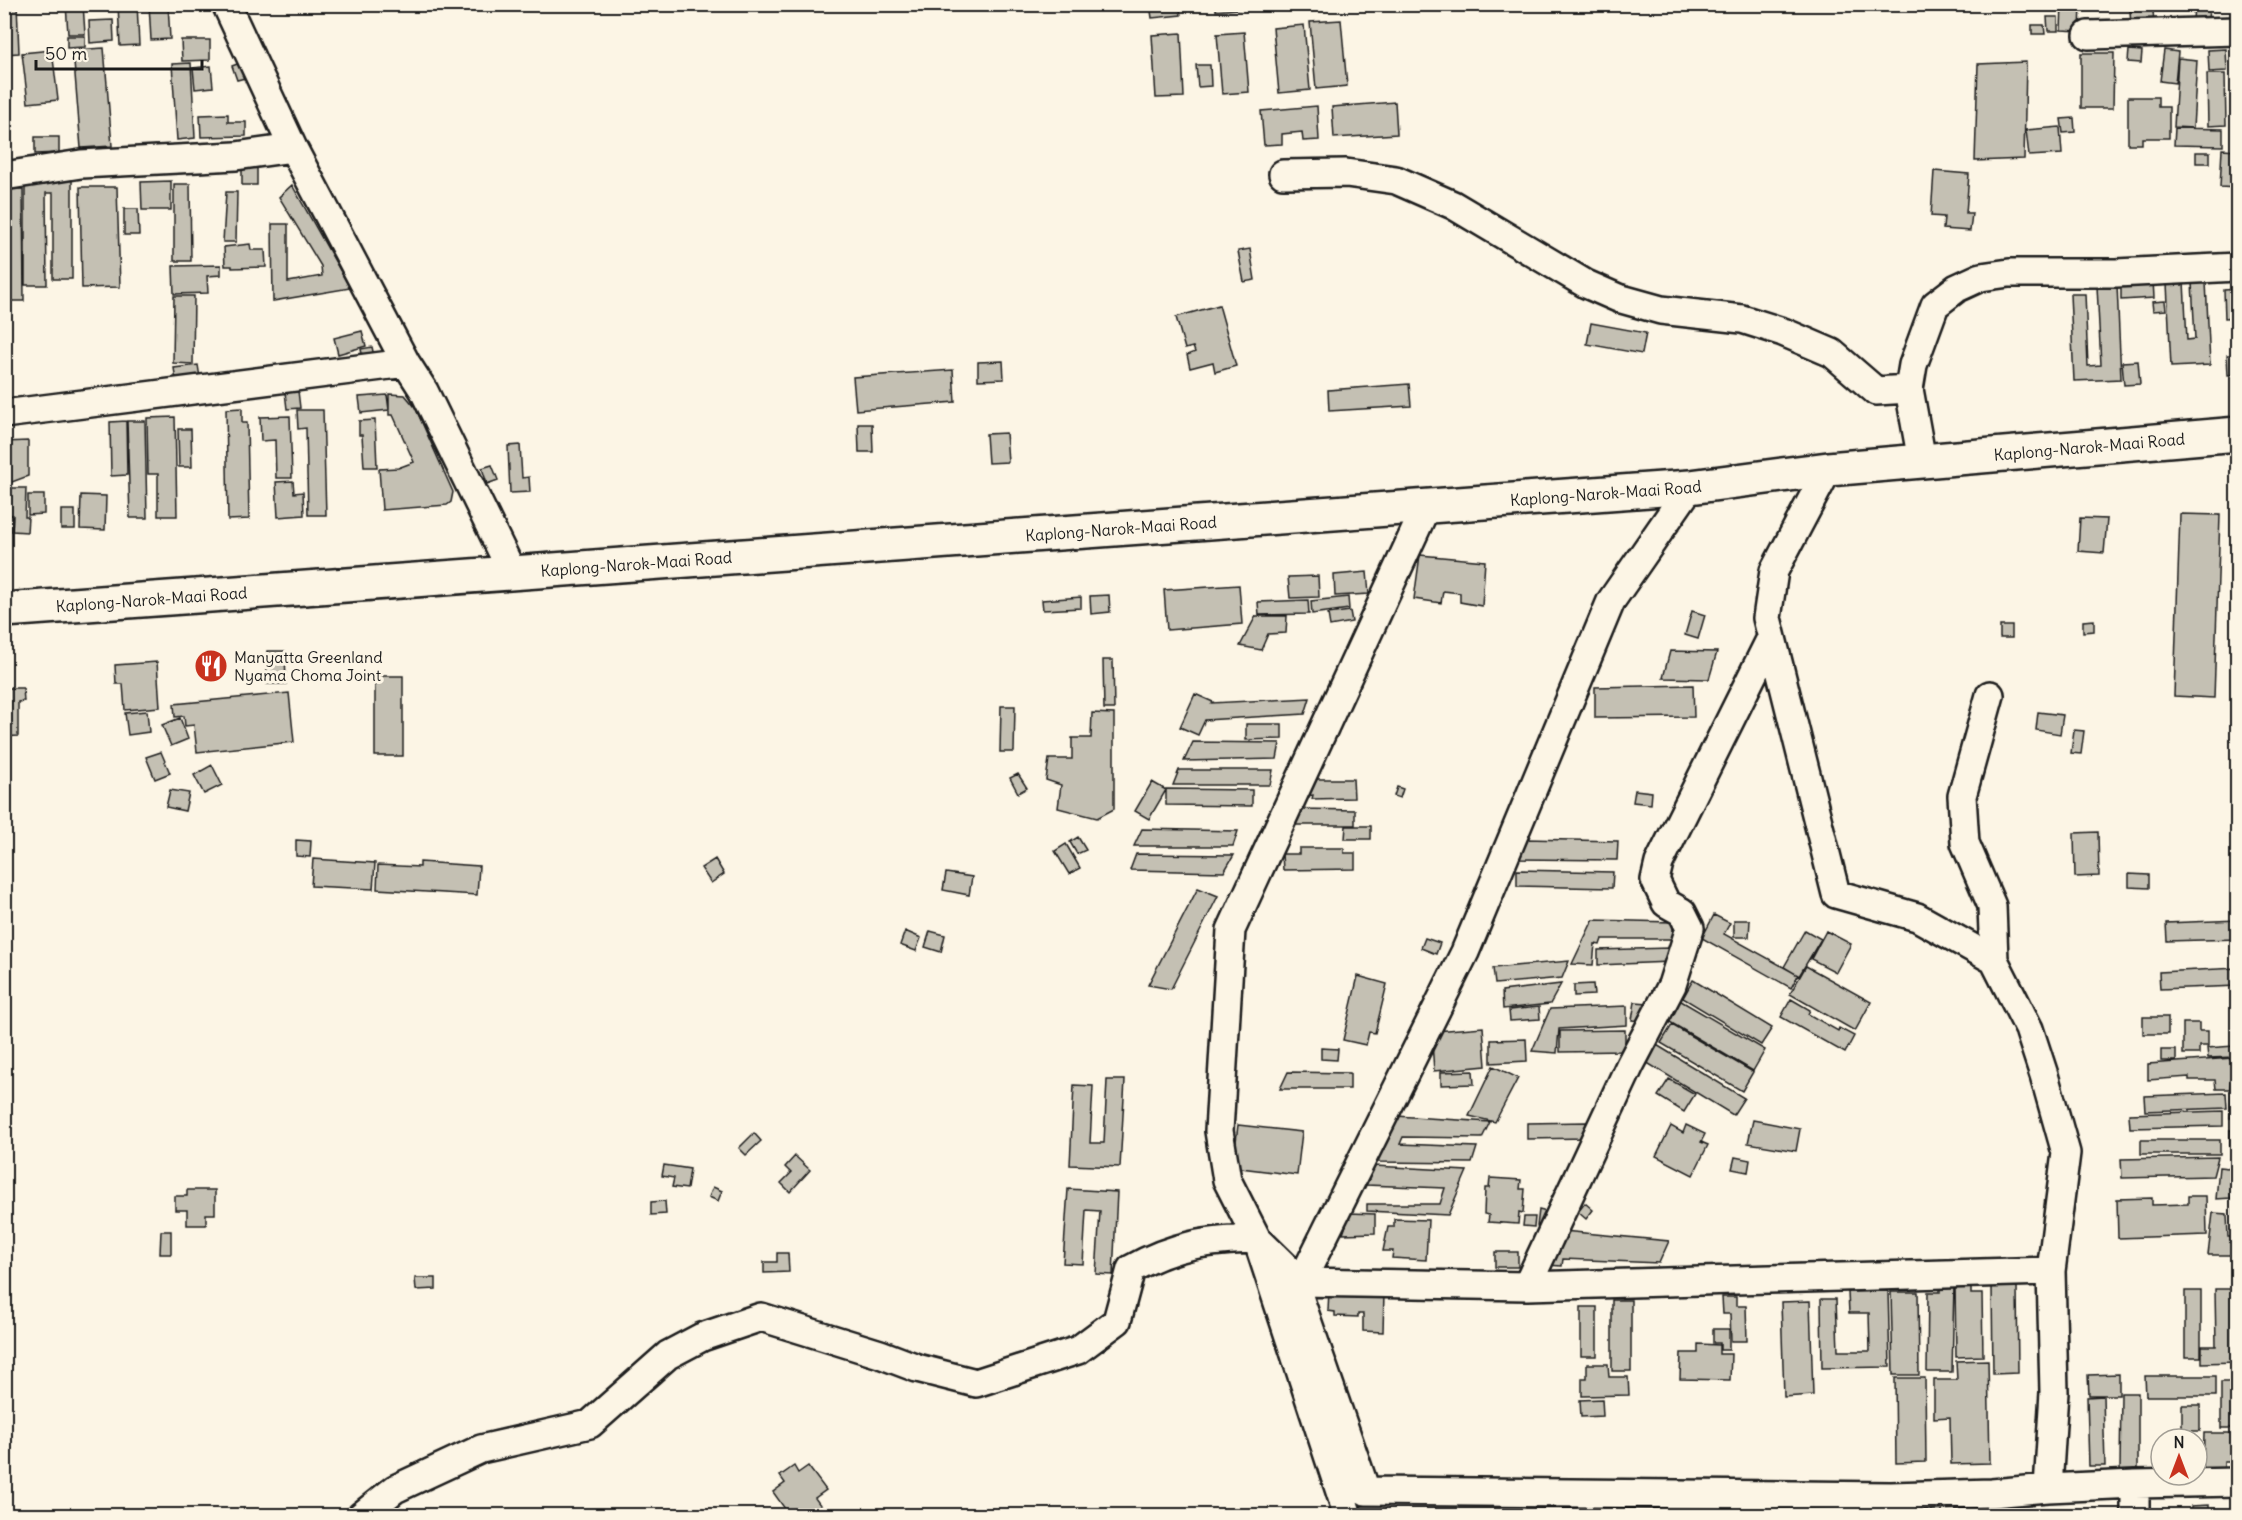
<svg xmlns="http://www.w3.org/2000/svg" width="2242" height="1520" font-family="Delius,sans-serif">
	<rect width="100%" height="100%" fill="#fcf5e5"/>
	<filter id="ink" filterUnits="userSpaceOnUse"><feTurbulence type="fractalNoise" baseFrequency=".0167" numOctaves="2"/><feDisplacementMap in="SourceGraphic" scale="12" xChannelSelector="R" yChannelSelector="G"/><feConvolveMatrix kernelMatrix="1 2 1 2 8 2 1 2 1" color-interpolation-filters="sRGB"/></filter>
	<g filter="url(#ink)">
		<!-- building -->
		<path fill="#c4c0b3" stroke="#1c1c1c" stroke-width="1.5" d="M4,4h13l2,49 -15,1z
			M66,4h17l2,30h-17z
			M118,4h19l2,41 -19,1z
			M149,4h19l2,35 -19,1z
			M1150,4h29l2,11 -29,3z
			M1216,4h33v4l-33,3z
			M1270,4h34v2l-34,3z
			M2062,4h19l-1,27 -19,-1z
			M2194,4h15l-1,18 -15,-1z
			M2153,10l1,15 -23,1 -1,-15z
			M2047,17h11v14h-10z
			M113,20l1,21 -24,2 -1,-22z
			M1341,20l6,66 -31,3 -6,-67z
			M1304,25l6,65 -31,3 -6,-65z
			M2032,25h12l1,9h-13z
			M1244,32l5,60 -27,2 -5,-60z
			M1181,33l3,64 -28,1 -4,-63z
			M67,36h18v11l-18,1z
			M181,40h29v20l-28,1z
			M104,48l8,98 -31,2 -8,-98z
			M2226,49l1,22 -18,1 -1,-22z
			M52,50l6,50 -30,3 -6,-50z
			M2129,50l13,1 -1,12 -13,-1z
			M2164,50l14,2 -3,31 -15,-2z
			M2081,53h33l-1,55h-32z
			M2178,58l19,2 -4,68 -19,-1z
			M2026,62l-2,97 -49,2 3,-97z
			M191,63l4,75 -18,2 -5,-76z
			M240,63l5,15 -8,2 -5,-14z
			M1196,65h14l1,21 -13,1z
			M211,66l2,21 -18,2 -2,-21z
			M2207,74h18l1,51 -18,1z
			M2234,86h4v26h-3z
			M2128,97h30v10h11v31h-27v6h-14z
			M1395,102l2,32 -63,4 -2,-31z
			M1317,106l2,34 -16,1 -1,-9 -20,2v10l-18,1 -3,-34z
			M228,114v8h18v14l-45,1 -1,-22z
			M2074,118l1,14 -12,1 -2,-14z
			M2060,127l2,27 -33,2 -3,-26z
			M2175,128l48,1v17l-49,-1z
			M35,137h24v16l-24,1z
			M2222,149l16,1v38l-18,-1z
			M2196,152h14v11h-14z
			M242,168h15v17h-15z
			M1934,171l35,3 -3,39h6l-2,18 -27,-2 1,-12 -13,-1z
			M72,172v107h-19v-86h-7l1,92h-22v-108z
			M171,181v29h-29l-1,-28z
			M174,184h16l1,77h-17z
			M292,185l58,103 -77,13 -1,-77h16v58l34,-6 -1,-10 -42,-69z
			M80,187h37l3,100 -38,1z
			M5,189h18l1,112h-20z
			M226,192h11l-1,50h-13z
			M124,209h14l1,26h-15z
			M250,244l1,6h14l1,17 -34,1v-2h-7l-1,-19z
			M1250,249l5,31 -11,2 -6,-31z
			M221,265v10l-14,1 1,17 -34,1 -1,-28z
			M2153,280l1,18 -33,2v-19z
			M2184,282l3,58 8,-1 -3,-57h14l4,83 -39,2 -4,-84z
			M2117,285l4,94 -47,2 -4,-87h15l3,72 13,-1 -4,-79z
			M2238,289v28l-13,1 -1,-28z
			M174,296h20l-1,68 -20,-1z
			M2165,301l1,9 -13,1 -1,-9z
			M1219,305l17,61 -21,6 -2,-10 -23,6 -3,-13 8,-3 -2,-5 -8,2 -9,-32z
			M1591,323l55,10 -4,21 -55,-10z
			M362,331l4,15 -28,8 -4,-16z
			M372,347l2,9 -11,3 -2,-10z
			M2227,355h11v19l-10,1z
			M1003,361l1,18 -26,1v-18z
			M2138,361l2,23 -16,1 -2,-23z
			M198,365l3,19 -24,3 -3,-19z
			M953,370l2,32 -99,8 -3,-33z
			M1409,384l2,22 -82,5 -1,-21z
			M298,391l2,17 -13,1 -2,-17z
			M389,394l16,1 10,12 38,85 -2,10 -4,3 -65,5 -3,-41 19,-1 16,-6 -21,-47h-4z
			M387,395l2,15 -28,3 -2,-16z
			M242,408v15h5l2,96 -21,1 -2,-111z
			M297,410h26l3,105h-18l-2,-87 -8,1z
			M290,416l2,62h-16l-1,-38 -14,1 -1,-24z
			M175,417l2,99h-19v-42h-10l-1,-56z
			M375,420l2,47h-13l-2,-32h-3v-14z
			M126,421l1,54 -16,1 -1,-54z
			M127,421h18l2,97h-17z
			M858,424h14l1,28h-14z
			M178,429h13l1,38h-13z
			M1006,433l2,29 -20,1 -2,-29z
			M28,441v35l-24,9v-43z
			M520,445l2,33 7,-1 1,15 -20,1 -2,-47z
			M492,465l6,15 -11,4 -5,-16z
			M293,481l1,12 9,-1 1,23 -26,2 -2,-35z
			M8,488h18l-1,29h3l-1,15 -15,-1 1,-16h-6z
			M28,495h16v19l-16,1z
			M81,495l25,1 -1,34 -25,-1z
			M61,510h14v19h-14z
			M2180,514l40,1 -6,183 -40,-2z
			M2080,518l27,1 -3,34 -26,-2z
			M1420,555l65,6 -3,45 -22,-4v-9l-17,-2 -2,12 -27,-4z
			M1367,572l2,22 -34,2 -1,-21z
			M1318,576l1,21 -29,1 -2,-21z
			M1239,585l3,39 -75,6 -3,-40z
			M1109,595l1,17 -19,2 -1,-18z
			M1081,597v11l-38,2 -1,-10z
			M1348,597l1,12 -37,5 -1,-13z
			M1308,600l1,14 -50,1 -1,-13z
			M1350,611l2,11 -22,4 -2,-12z
			M1692,611l13,4 -7,24 -13,-4z
			M1256,616h31l-1,17 -18,1 -7,16 -21,-4z
			M2094,620v11l-11,1v-11z
			M2000,626h12v12h-12z
			M267,651h18l1,33h-19z
			M1670,651l47,1 -8,27 -46,-1z
			M1103,660h10l1,49h-10z
			M157,662l3,45 -35,3 -2,-26h-7l-1,-19z
			M375,676h28v80h-28z
			M1693,685l1,32 -99,1v-31z
			M4,688h19l1,13 -6,1v34l-14,1z
			M289,693l5,49 -97,10 -3,-27 -9,1 -1,-10 -9,1 -1,-13z
			M1195,694l18,8 -1,1 98,-5 -5,16 -100,6 -7,15 -18,-8z
			M1001,706h14l-1,46h-14z
			M147,711l2,21 -21,3 -3,-22z
			M2038,712l25,3 -3,19 -24,-4z
			M1092,713l22,1v95l-17,9 -39,-10 3,-23 -15,-5 3,-21h23v-21h19z
			M180,718l8,21 -17,7 -9,-21z
			M1246,724h36v15l-36,1z
			M2074,730l10,1 -3,23 -10,-1z
			M1193,742l87,1 -3,16 -93,2z
			M161,752l9,21 -15,6 -9,-22z
			M212,765l10,20 -18,9 -10,-19z
			M1179,770h94l-3,15h-97z
			M1018,774l9,14 -9,5 -8,-15z
			M1302,779h51l1,19 -42,1 1,-4 -18,2z
			M1152,782l14,8 -17,29 -14,-8z
			M1397,787l6,2 -3,9 -6,-2z
			M1166,789l86,1v16l-86,-1z
			M170,790l19,3 -4,18 -19,-4z
			M1635,790l17,2 -1,12 -18,-2z
			M1302,805v4l53,1v15h-74z
			M1346,826h25v13h-26z
			M1142,829l96,2 -5,15h-99z
			M2098,832l1,44 -24,1 -1,-44z
			M1078,837l8,13 -9,4 -7,-12z
			M1525,839l93,2 -1,19 -102,-1z
			M296,840l15,1 -1,16 -14,-1z
			M1066,844l14,24 -11,6 -14,-23z
			M1299,848h45v5h11v16l-72,1 -1,-16h17z
			M1136,854l98,1 -10,17 -94,-2z
			M313,859l62,4 -2,26 -62,-3z
			M715,859l9,15 -13,9 -10,-15z
			M420,862l59,4 -2,29 -100,-6 1,-24 42,2z
			M1517,870l96,2 -1,16 -95,-2z
			M946,873l26,4 -3,18 -26,-5z
			M2129,874l20,1v13l-20,-1z
			M1198,888l20,8 -47,93 -23,-4z
			M1714,915l16,8 -6,11 74,41 -7,13 -89,-50z
			M1593,920l79,2 2,17h-72l-2,6 -5,-1 -2,21 -21,-1z
			M1734,920h16l-1,17h-15z
			M2238,920v19l-71,2 -1,-18z
			M1805,930l16,9 -22,37 -15,-9z
			M905,931l16,7 -5,13 -16,-6z
			M930,931l15,4 -4,17 -16,-5z
			M1826,931l25,13 -15,28 -25,-13z
			M1425,938l15,5 -4,11 -15,-6z
			M1669,948l1,14 -72,3v-15z
			M1569,961l-7,17 -67,6 -2,-16z
			M1806,966l65,36 -16,29 -65,-37z
			M2238,968v18l-78,3 -1,-17z
			M1358,976l29,8 -12,49 -6,-1 -3,13 -23,-5z
			M1693,980l79,48 -11,17 -78,-47z
			M1561,984l-11,20 -47,5 -1,-18z
			M1593,984l1,11 -20,1v-11z
			M1676,998l89,52 -12,21 -90,-53z
			M1791,999l19,11 -2,4 30,17 1,-3 15,8 -9,17 -64,-36z
			M1635,1002l13,1 -7,18 -9,-1z
			M1627,1006v19l-68,4 -2,24 -25,-2 18,-42z
			M1539,1007l1,12 -30,2 -1,-11z
			M2143,1017h25v17h-25z
			M2183,1023h16v8h9v15h-9v8h-16z
			M1672,1025l81,47 -11,19 -81,-48z
			M1483,1027l3,39 -52,5 -2,-29 4,-11z
			M1625,1030v21l-65,1v-21z
			M1526,1039l1,22 -36,2v-23z
			M1655,1044l89,54 -11,17 -89,-54z
			M2234,1046l1,11 -27,1 -1,-10z
			M1321,1048l17,1 -1,11 -16,-1z
			M2161,1050h15v11h-15z
			M2233,1058l-3,31h-14l-1,-9h-26v-3l-41,3v-16z
			M2233,1061l5,1v41h-7z
			M1493,1066l25,12 -23,44 -26,-6z
			M1473,1071l1,13 -33,1v-13z
			M1288,1072l62,1v16h-70z
			M1669,1079l26,15 -11,18 -26,-16z
			M1107,1080h18l-5,87 -50,-2 4,-80 19,1 -3,57h14z
			M2226,1093l1,15 -82,3 -1,-15z
			M2231,1105h7v13h-8z
			M2223,1111v15l-93,2 -1,-14z
			M1396,1116l94,6 -8,16 -79,-1 -3,7 77,3 -5,16 -97,-1z
			M2236,1119h2v40h-3v-14h-5v-15l6,1z
			M1753,1120l47,9 -4,22 -48,-8z
			M1587,1122v16l-60,1v-16z
			M1238,1125l64,7 -5,43 -64,-8z
			M1686,1125l19,9 -4,8 7,3 -15,30 -37,-19 15,-30 12,7z
			M754,1133l7,8 -15,14 -7,-7z
			M2141,1140h79v14h-79z
			M795,1156l15,14 -20,22 -9,-9 10,-10 -6,-6z
			M1735,1157l15,3 -2,12 -16,-3z
			M2218,1157l-5,19 -91,2 -1,-19z
			M664,1165l26,4 -3,20 -15,-2 2,-9 -12,-2z
			M1374,1166l93,5 -19,44 -81,-4v-7h73l5,-16 -79,-3z
			M2219,1167l19,2v16h-5l-2,13 -15,1z
			M1490,1178l31,2 -1,9h5l-2,24 -4,-1 -1,12 -30,-2 1,-7 -5,-1 1,-26h4z
			M713,1187l9,4 -4,10 -9,-4z
			M1068,1189l49,3 -4,83 -17,-1 4,-63 -14,-1 -3,54 -20,-1z
			M187,1190h28v24h-9v11h-19v-15h-12v-14h12z
			M2188,1196h18l1,39 -89,3 -1,-39 35,-1v7l36,-1z
			M2234,1198h4v16h-4z
			M665,1201l1,13 -15,1v-13z
			M1585,1203l8,7 -7,9 -8,-7z
			M1539,1210l8,2 -2,15 -8,-1z
			M1350,1213l25,1v19l-32,1z
			M2213,1213l14,1 1,23h10v18h-30z
			M1524,1217h11l-1,10 -11,-1z
			M1394,1219l34,1 -2,40 -34,-2 1,-7h-10l5,-24h6z
			M161,1231h10v23h-11z
			M1563,1231l106,10 -10,22 -96,-4 -1,7 -16,-1z
			M1495,1252h23v15h-23z
			M777,1253h11l1,19 -25,1v-11h13z
			M415,1278h21v11l-20,1z
			M1940,1284h14l-2,88h-25l1,-80h12z
			M1955,1285h16v9h11l1,62 -27,1z
			M1992,1286h25l1,87 -25,1z
			M2215,1289h20l1,73 -34,1v-17h14z
			M1329,1290l55,2 -1,40 -20,-1v-17h-5v3l-23,-1v-4l-7,-1z
			M1888,1291l2,76 -68,1 -1,-69h15l2,52h32l-1,-38h-20l-1,-21z
			M2185,1291h16v66h-16z
			M1891,1292h27l1,83h-26z
			M1722,1297h14v9h10l1,35h-16l-1,-27h-7z
			M1612,1300h19v71h-19z
			M1810,1301l3,94 -29,2 -3,-95z
			M1581,1307h16v49h-16z
			M1713,1329h16v21h-9v-7h-7z
			M1698,1344l21,1v9h12l-1,26 -50,-1 1,-26h17z
			M1988,1360l2,103 -39,1 -1,-47 -16,1v-38h23l-1,-19z
			M1587,1364h21l1,13h19l1,18 -47,1v-18h5z
			M2119,1374v21h-30l-1,-20z
			M2145,1376h71v20h-70z
			M1895,1378h30l1,84 -30,1z
			M2221,1382h17v46h-17z
			M2121,1393h17v78l-18,-1z
			M2103,1396l2,70h-16l-2,-69z
			M1602,1399l1,17 -22,1 -1,-17z
			M2182,1405h18v26h-18z
			M2204,1433h34v29h-14v9h-21z
			M794,1466l4,7 10,-7 18,24 -11,8 8,11 -10,7h-9l-4,-7 -10,7 -17,-24 12,-9 -5,-7z
			M2209,1505v11h-18v-10z
			M2027,1508h19v8h-19z
			M1859,1509h18v7h-18z
			M1931,1509h11v7h-11z
			M1969,1510h16v6h-16z
			M2171,1510l7,1v5h-14z"/>
		<g fill="none" stroke-linecap="round" stroke-linejoin="round">
			<defs>
				<path id="minor" d="M226,4l67,144 113,215 18,28 89,183
					M2088,35l150,-4
					M1283,174l63,-1 50,7 57,25 133,79 32,14 43,12 81,9 41,13 49,21 44,38 33,-2
					M4,176l77,-12 155,-8 57,-8
					M4,414l402,-51
					M1922,461l-13,-72 4,-24 22,-60 22,-17 24,-11 28,-4h107l122,-6
					M1828,469l-54,102 -7,47 69,276 81,23 77,43
					M1690,487l-79,114 -146,351 -164,330 -2,15 67,194 525,5v20
					M1427,505l-196,425 -12,201 8,49 30,59 44,43 226,4 524,-15
					M1990,695l-28,101 3,47 27,63 2,54 35,69 15,46 22,78 -15,118 3,121 -6,96 87,-4 103,-2
					M1527,1286l103,-221 42,-80 18,-57 -8,-16 -16,-9 -11,-23 4,-17 112,-225
					M1891,1496l101,-3 56,-5
					M361,1516l34,-27 86,-40 109,-25 78,-69 34,-18 59,-20 119,37 37,14 59,15 102,-33 39,-29 14,-52c43,-24 77,-29 126,-30l91,277
					M2135,1516v-32"/>
				<g id="highway">
					<path id="s1" d="M4,610l1686,-123 138,-18 410,-35"/>
				</g>
			</defs>
			<!-- minor casing -->
			<use href="#minor" stroke="#1c1c1c" stroke-width="32"/>
			<!-- highway casing -->
			<use href="#highway" stroke="#1c1c1c" stroke-width="38"/>
			<!-- minor -->
			<use href="#minor" stroke="#fcf5e5" stroke-width="27"/>
			<!-- highway -->
			<use href="#highway" stroke="#fcf5e5" stroke-width="33"/>
		</g>
	</g>
	<!-- icons -->
	<defs>
		<symbol id="restaurant-disc" viewBox="-11 -11 22 22"><circle r="9.5" fill="#c8321e" stroke="#fcf5e5"/><path d="M-5-6h1v4h1v-4h1v4h1v-4h1v5L-1.5 .5V6h-2V.5L-5-1ZM5-6V6H3V1.5H1.5Q1.5-4 5-6Z" fill="#fff"/></symbol>
	</defs>
	<g fill-rule="evenodd">
		<use href="#restaurant-disc" x="192" y="647" width="38" height="38"/>
	</g>
	<g text-anchor="middle" dominant-baseline="central" stroke-width="6" stroke-linejoin="round" paint-order="stroke">
		<!-- street labels -->
		<g font-size="16" fill="#1c1c1c" stroke="#fcf5e5">
			<text stroke="none"><textPath href="#s1" startOffset="2092">Kaplong-Narok-Maai Road</textPath></text>
			<text stroke="none"><textPath href="#s1" startOffset="1606">Kaplong-Narok-Maai Road</textPath></text>
			<text stroke="none"><textPath href="#s1" startOffset="1120">Kaplong-Narok-Maai Road</textPath></text>
			<text stroke="none"><textPath href="#s1" startOffset="634">Kaplong-Narok-Maai Road</textPath></text>
			<text stroke="none"><textPath href="#s1" startOffset="148">Kaplong-Narok-Maai Road</textPath></text>
		</g>
		<!-- poi labels -->
		<g font-size="16" fill="#1c1c1c" stroke="#fcf5e5" text-anchor="start">
			<text x="234" y="657">Manyatta Greenland<tspan x="234" dy="18">Nyama Choma Joint</tspan></text>
		</g>
	</g>
	<!-- margin -->
	<rect width="2242" height="1520" fill="none" stroke="#fcf5e5" stroke-width="24"/>
	<rect x="12" y="12" width="2218" height="1496" fill="none" stroke="#1c1c1c" stroke-width="2" filter="url(#ink)"/>
	<!-- north arrow -->
	<g transform="translate(2179 1457)"><circle r="28" fill="#fcf5e5" stroke="#a29e95" stroke-width="1.5"/>
	<path d="M0-4.5L10 22L0 15L-10 22Z" fill="#c8321e"/>
	<text y="-9" font-size="16" font-weight="bold" text-anchor="middle" fill="#1c1c1c">N</text>
	</g>
	<!-- scale -->
	<path d="M36 60v9h166v-9" fill="none" stroke="#1c1c1c" stroke-width="3"/>
	<text x="45" y="60" font-size="18" fill="#1c1c1c" stroke="#fcf5e5" stroke-width="4.5" paint-order="stroke">50 m</text>
</svg>
